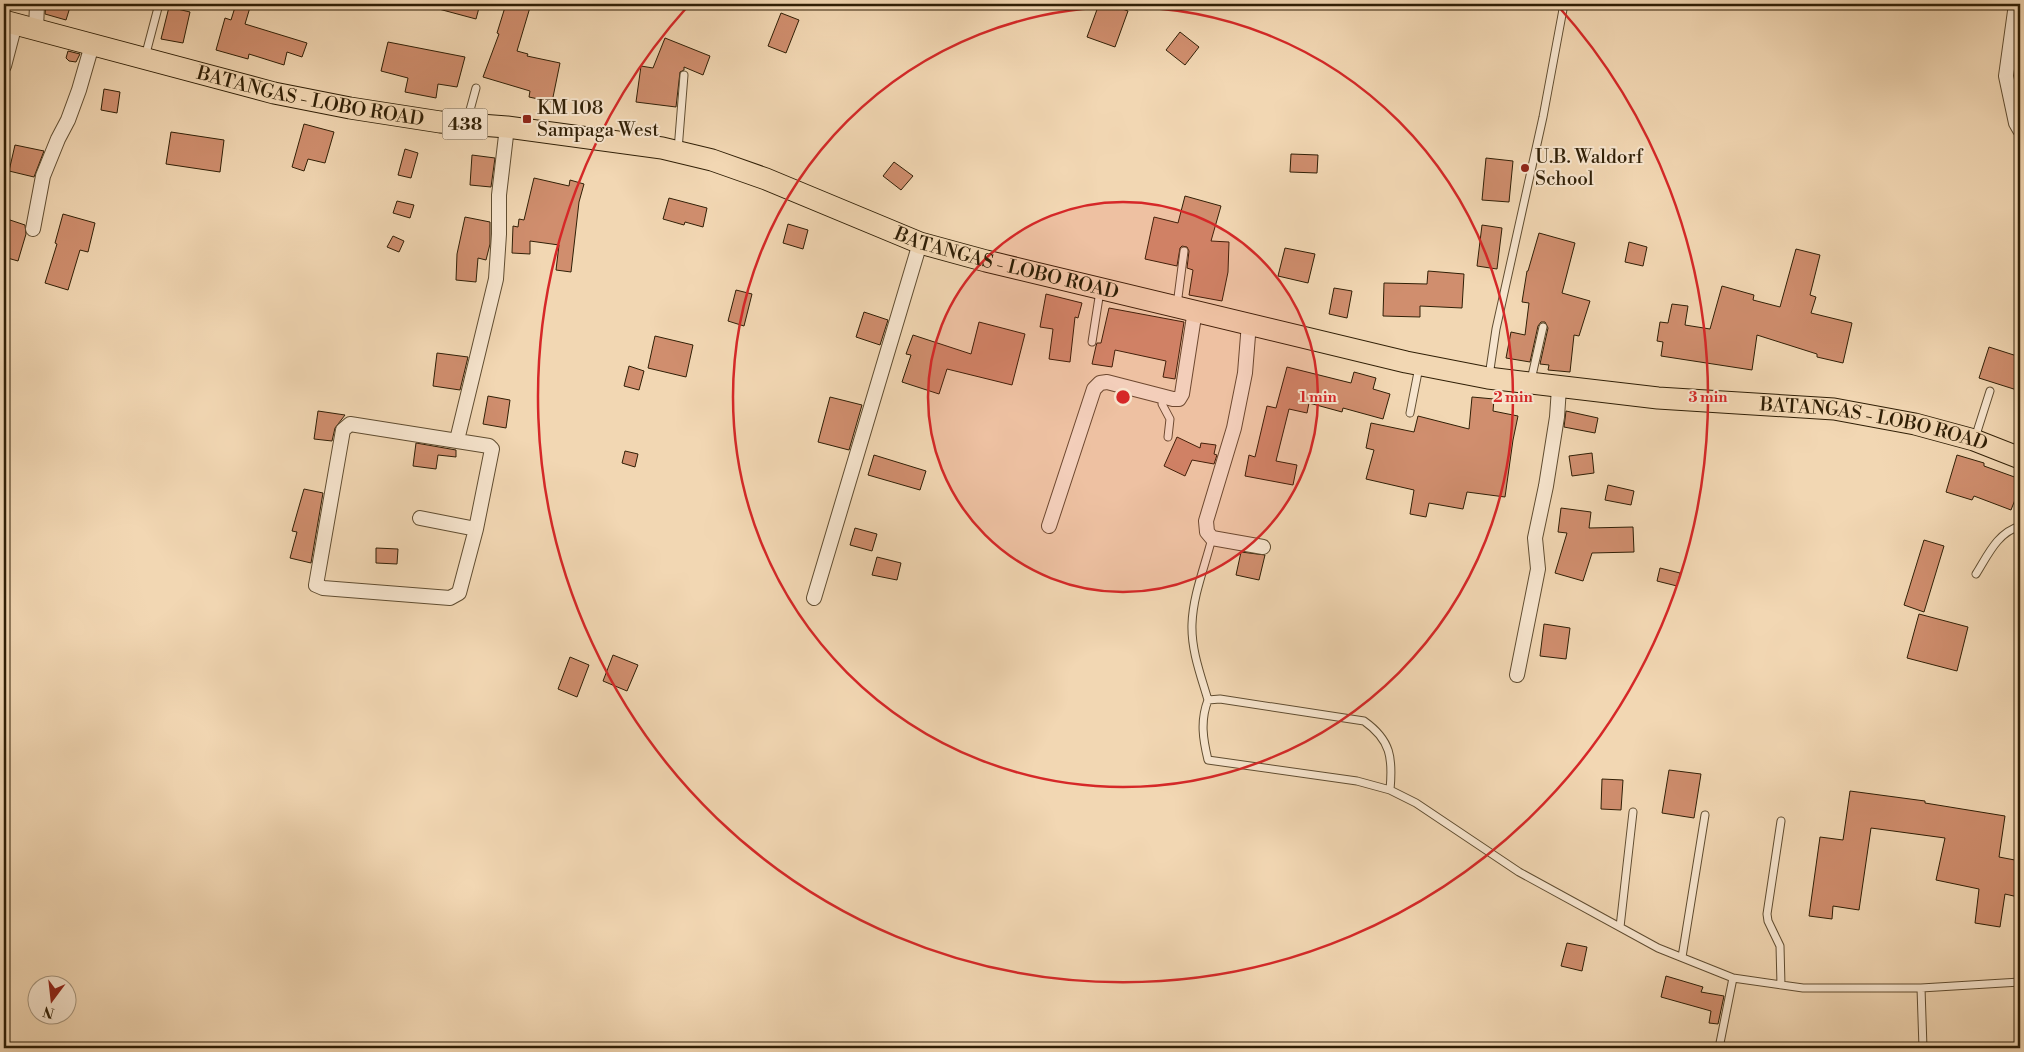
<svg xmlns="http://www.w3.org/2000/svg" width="2024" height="1052" font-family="'Libre Bodoni',serif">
	<rect width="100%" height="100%" fill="#f2d7b3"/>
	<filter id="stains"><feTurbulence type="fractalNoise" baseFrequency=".004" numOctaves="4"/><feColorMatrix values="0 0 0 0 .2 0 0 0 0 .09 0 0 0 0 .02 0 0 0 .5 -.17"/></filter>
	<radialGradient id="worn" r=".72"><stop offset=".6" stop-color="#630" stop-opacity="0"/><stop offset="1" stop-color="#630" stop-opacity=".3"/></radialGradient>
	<!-- building -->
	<path fill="#d08e6e" stroke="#301f06" d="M46,4h25l-5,16 -21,-6z
		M236,4h15l-6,20 62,19 -5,14 -15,-5 -3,13 -35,-11 -1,5 -32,-9 9,-32 6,2z
		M436,4h44l-4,15 -41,-11z
		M506,4h25l-14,47 11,3 -1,2 33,7 -8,39 -23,-5 1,-6 -47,-14 16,-43 -2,-1z
		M1099,4h10l19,7 -13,36 -28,-10z
		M169,7l21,5 -7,31 -22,-4z
		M781,13l18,7 -13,33 -18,-7z
		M1180,32l19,15 -14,18 -19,-15z
		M665,38l45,18 -7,19 -19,-8v3l-4,2 -4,35 -40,-5 5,-36 12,2z
		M388,42l77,15 -8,30 -19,-3 -2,14 -31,-6 3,-14 -27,-7z
		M68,51l12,3 -4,8 -7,-1 -3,-3z
		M104,89l16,3 -3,21 -16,-3z
		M304,124l30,8 -9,31 -17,-4 -4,12 -12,-4z
		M171,132l53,8 -4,32 -54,-8z
		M15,145l29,6 -10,26 -25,-6z
		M405,149l13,4 -7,25 -13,-3z
		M1291,154l27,1 -1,18 -27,-1z
		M472,155l23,3 -4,29 -21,-2z
		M1486,158l27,3 -4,41 -27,-2z
		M894,162l19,14 -12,14 -18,-14z
		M534,178l35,8 1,-6 14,4 -5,18 -8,70 -15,-2 3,-25 -29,-4v13l-18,-1 1,-27 5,1 1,-8 5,1z
		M1185,196l36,10 -10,35 18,1 -1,30 -6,29 -33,-6 4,-25 -6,-2 2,-17 -2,-4 -5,-1 -2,2 -3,18 -32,-7 9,-42 24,6z
		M669,198l38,10 -4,19 -18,-5 -1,3 -21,-6z
		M397,201l17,4 -4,13 -17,-5z
		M63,214l32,9 -7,29 -8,-2 -12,40 -23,-7 12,-39 -2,-1z
		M465,217l25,5v22l-4,16 -8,-2 -2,24 -20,-2 1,-26z
		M4,218l21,7 1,9 -8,27 -14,-4z
		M788,224l20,6 -5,19 -20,-6z
		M1482,225l20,3 -5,41 -20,-3z
		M1539,233l36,10 -13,50 28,8 -11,35 -5,-1 -4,37 -22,-2 1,-5 -9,-1 8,-36 -3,-6h-4l-3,4 -8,36 -24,-4 5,-26 14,3 4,-32 -7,-1 5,-31h1z
		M393,236l11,5 -5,11 -12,-5z
		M1629,242l18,5 -4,19 -18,-4z
		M1285,248l30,6 -7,29 -30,-7z
		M1796,249l24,6 -10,40 6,2 -5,16 41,10 -9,40 -26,-6v-3l-60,-19 -5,35 -91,-14 2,-14 -6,-1 3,-19 8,1 4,-19 16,2 -3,19 25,4 12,-43 32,9 -1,5 27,7z
		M1428,271l36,3 -2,34 -42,-2v11l-37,-1 1,-33 43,1z
		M1334,288l18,3 -5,27 -18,-4z
		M736,290l16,4 -8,32 -16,-5z
		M1046,294l36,9 -4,15 -3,-1 -5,45 -21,-3 4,-30 -13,-2z
		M1109,308l75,14 -9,57 -12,-2 3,-16 -51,-11 -3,17 -20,-3 4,-18 1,-3h4z
		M864,312l24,8 -8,25 -24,-8z
		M979,322l46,12 -13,51 -65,-16 -8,25 -37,-12 9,-27 -5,-1 7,-19 58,19z
		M655,336l38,9 -7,32 -38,-9z
		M1989,347l31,10v34l-41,-13z
		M437,353l31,4 -8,33 -27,-4z
		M629,366l15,5 -5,19 -15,-4z
		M1287,367l64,16 3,-11 22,6 -3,11 17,5 -7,25 -40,-11 -1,4 -33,-9 -2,10 -18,-4 -13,52 21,4 -4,20 -48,-9 4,-21 6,2 12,-51 9,2z
		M488,396l22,4 -4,28 -23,-4z
		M830,397l32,8 -13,45 -31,-8z
		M1472,397l22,2 -1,12 25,5 -5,24 -8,57 -38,-5 -4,17 -34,-6 -3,14 -16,-3 4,-24 -48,-11 8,-29 -8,-2 5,-25 43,9 4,-16 51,13z
		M318,411l27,4 -10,13 -3,13 -18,-2z
		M1566,411l32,7 -3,15 -31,-6z
		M1177,437l23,11 1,-5 15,2 -2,9 3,1 -3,9 -22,-4 -7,16 -21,-10z
		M416,443l40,7v7l-18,-2 -2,14 -23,-3z
		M625,451l13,3 -3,13 -13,-4z
		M1592,453l2,20 -22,3 -3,-20z
		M874,455l52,16 -6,19 -52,-15z
		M1957,455l27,8v3l36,13v8l-9,23 -37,-14 -2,4 -26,-8z
		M1608,485l26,6 -3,14 -26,-5z
		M304,489l19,4 -12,70 -21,-5 7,-26 -5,-1z
		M1561,508l30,4 -2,16 44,-1 1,25 -42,1 -9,28 -28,-8 12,-40 -9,-1z
		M855,528l22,6 -5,17 -22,-6z
		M1924,540l20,6 -20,66 -20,-7z
		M376,548l22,1 -1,15 -21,-1z
		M1241,552l24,3 -6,25 -23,-5z
		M877,557l24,6 -4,17 -25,-5z
		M1660,568l20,5 -3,13 -20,-5z
		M1919,614l49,13 -11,44 -50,-13z
		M1544,624l26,4 -4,31 -26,-3z
		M613,655l25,10 -11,26 -24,-10z
		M570,657l19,8 -12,32 -19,-8z
		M1669,770l32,4 -7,44 -32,-5z
		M1602,779l21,1 -2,30 -20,-1z
		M1850,791l75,10v2l80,13 -6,41 21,4v26l-2,10 -13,-3 -5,33 -25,-4 4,-34 -43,-9 9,-42 -74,-10 -12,82 -26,-4 -1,13 -23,-3 11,-79 23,3z
		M1567,943l20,4 -5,24 -21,-5z
		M1666,976l37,11 -2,5 23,4 -6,28 -9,-1 2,-12 -50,-14z"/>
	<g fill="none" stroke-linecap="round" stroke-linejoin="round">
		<defs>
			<path id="lane" d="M145,57l14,-53
				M467,121l9,-33
				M678,150l6,-75
				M1177,305l7,-54
				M1092,342l8,-51
				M1489,376l7,-47 47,-212 21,-113
				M1531,380l12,-53
				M1163,397l-1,7 8,15 -2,18
				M1410,413l9,-46
				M1975,438l15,-47
				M1976,574c12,-19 21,-41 44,-48
				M1208,700c-7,-24 -17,-50 -16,-76 1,-29 13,-58 20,-86
				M1390,790c3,-32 1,-50 -26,-69l-144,-22 -12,1c-8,21 -5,39 0,60l149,21 33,9 26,13 103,69 139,76 75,30 70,10h118l99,-6
				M1620,927l13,-115
				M1682,957l23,-142
				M1781,985l-1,-39 -12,-25 -1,-7 14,-93
				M1921,988l2,60
				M1719,1048l14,-70"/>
			<path id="street" d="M2016,4l-10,72 10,47 4,7
				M36,30l1,-26
				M4,66l11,-42
				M33,229l10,-53 15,-37 10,-19 11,-30 13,-45
				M1249,323l-4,50 -11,55 -28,93 1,11 5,6 51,9
				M350,424l139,22 3,3 -16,80 -17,64 -9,5 -127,-10 -7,-3 27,-155z
				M457,440l39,-161 3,-45v-39l8,-68
				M420,518l56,11
				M1049,526l45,-137 6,-6 7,-1 66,17h6l3,-5 13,-84
				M814,598l106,-355
				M1517,675l21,-106 -3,-31 11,-52 11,-69 2,-29"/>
			<g id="primary">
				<path id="s1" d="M4,21l270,72 76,15 90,14 67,5 155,21 50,12 54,19 154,64 66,18 420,101 82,16 170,20 176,11 81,15 59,16 46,18"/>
			</g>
		</defs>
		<!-- lane casing -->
		<use href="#lane" stroke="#604d31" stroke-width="9"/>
		<!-- street casing -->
		<use href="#street" stroke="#604d31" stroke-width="16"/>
		<!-- primary casing -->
		<use href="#primary" stroke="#301f06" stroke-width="23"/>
		<!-- lane -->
		<use href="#lane" stroke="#f7e5ce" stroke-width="7"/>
		<!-- street -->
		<use href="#street" stroke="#f7e5ce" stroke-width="14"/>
		<!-- primary -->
		<use href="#primary" stroke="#f2d7b3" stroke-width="21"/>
	</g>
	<!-- distance rings -->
	<circle cx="1123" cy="397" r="195" fill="#d62828" fill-opacity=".12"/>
	<g fill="none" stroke="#d62828" stroke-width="2.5">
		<circle cx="1123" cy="397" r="195"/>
		<circle cx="1123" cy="397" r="390"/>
		<path d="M1558 6A585 585 0 1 1 688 6"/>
	</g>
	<!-- markers -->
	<g fill="#8f2418" stroke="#f7e5ce" stroke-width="2">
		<rect x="522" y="114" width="10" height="10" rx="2.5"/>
		<circle cx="1525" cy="168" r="5"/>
	</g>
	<g text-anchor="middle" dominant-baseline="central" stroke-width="4" stroke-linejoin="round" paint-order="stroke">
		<!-- shield labels -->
		<rect fill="#f7e5ce" stroke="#6c5a42" stroke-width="1" x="442.5" y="108.5" width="45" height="31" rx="4"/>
		<g font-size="18" font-weight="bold" fill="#301f06">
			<text x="465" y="124">438</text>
		</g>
		<!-- street labels -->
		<g font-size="19" fill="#301f06" stroke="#f7e5ce">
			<text stroke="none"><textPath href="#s1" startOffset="316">BATANGAS - LOBO ROAD</textPath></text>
			<text stroke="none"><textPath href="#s1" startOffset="1036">BATANGAS - LOBO ROAD</textPath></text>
			<text stroke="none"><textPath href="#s1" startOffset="1920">BATANGAS - LOBO ROAD</textPath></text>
		</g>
		<!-- poi labels -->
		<g font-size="19" fill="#301f06" stroke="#f7e5ce" text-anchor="start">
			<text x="537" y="108">KM 108<tspan x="537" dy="22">Sampaga West</tspan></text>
			<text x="1535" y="157">U.B. Waldorf<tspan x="1535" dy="22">School</tspan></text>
		</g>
	</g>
	<circle cx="1123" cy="397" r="8" fill="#d62828" stroke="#f7e5ce" stroke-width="2.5"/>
	<g font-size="15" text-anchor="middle" font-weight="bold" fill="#d62828" stroke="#f7e5ce" stroke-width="4" stroke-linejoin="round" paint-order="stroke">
		<text x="1318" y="402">1 min</text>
		<text x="1513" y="402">2 min</text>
		<text x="1708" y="402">3 min</text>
	</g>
	<!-- margin -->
	<rect width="2024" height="1052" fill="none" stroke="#f2d7b3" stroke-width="20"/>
	<rect x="5" y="5" width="2014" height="1042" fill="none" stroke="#301f06" stroke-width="2.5"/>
	<rect x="10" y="10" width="2004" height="1032" fill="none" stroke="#301f06"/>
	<!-- north arrow -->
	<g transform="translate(52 1000) rotate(195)"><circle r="24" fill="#f7e5ce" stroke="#a7967e"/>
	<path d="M0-4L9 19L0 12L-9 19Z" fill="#8f2418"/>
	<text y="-8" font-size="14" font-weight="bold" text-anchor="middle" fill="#301f06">N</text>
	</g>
	<rect width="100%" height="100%" filter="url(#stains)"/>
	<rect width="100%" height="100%" fill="url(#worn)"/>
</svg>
